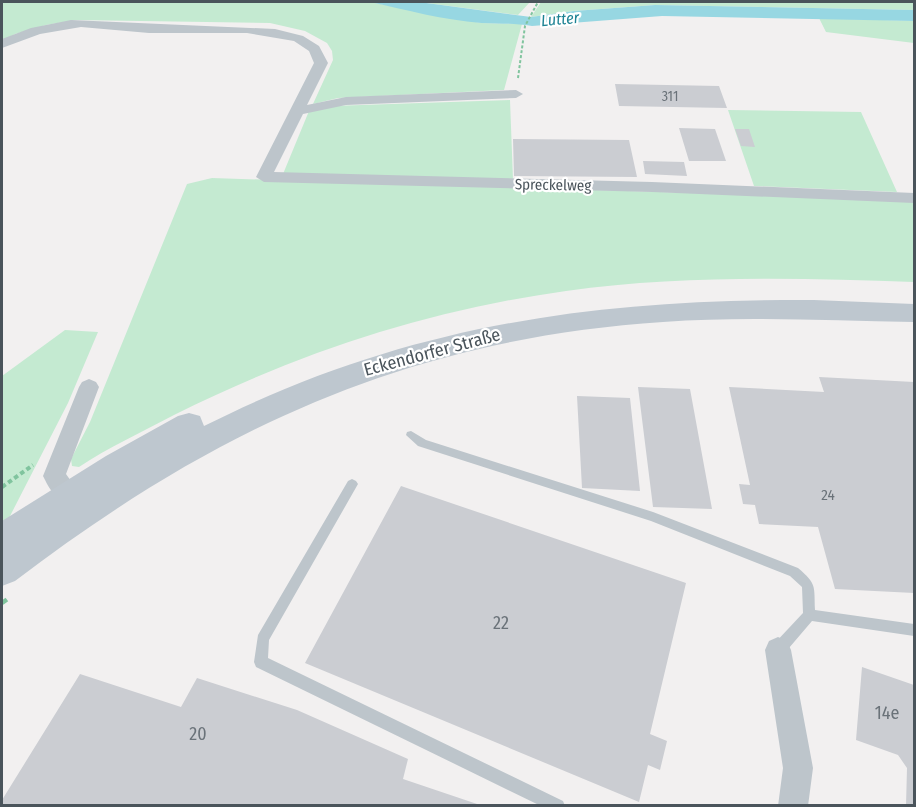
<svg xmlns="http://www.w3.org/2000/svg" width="916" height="807" font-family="'Fira Sans Condensed',sans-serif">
	<rect width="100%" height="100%" fill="#f2f0f0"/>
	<!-- green -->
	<path fill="#c4ead1" d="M2,2h368l111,21 41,1 -18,66 -166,8 -25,6 20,-44 -1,-9 -5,-8 -22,-12 -35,-8 -195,-3 -29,5 -31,9 -13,7z
		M419,2h111l-12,13z
		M541,2h373v8l-259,-5 -81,6 -43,6z
		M819,18l95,3v22l-88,-11z
		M510,100l3,80 -230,-6 26,-63 23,-5z
		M728,110l133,2 36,80 -143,-6z
		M212,178l702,22v82c-115,-4 -233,-7 -348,9 -138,19 -268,62 -392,124 -32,17 -65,32 -95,52l-7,-1 -1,-7 19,-37 97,-238z
		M65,330l33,2 -30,71 -59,115 -7,5v-147z"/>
	<!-- water -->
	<path fill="#97d7e2" d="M370,2h49l112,15 43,-6 81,-6 259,5v11l-252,-5 -130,10c-18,-3 -33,-2 -51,-3 -37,-3 -75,-13 -111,-21z"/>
	<!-- building -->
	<path fill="#cbcdd2" d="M615,84l104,2 8,22 -108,-2z
		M679,128l36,1 11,32h-37z
		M735,129h14l6,18 -14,-1z
		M513,139l116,1 8,37 -123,-1z
		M643,161l41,1 3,14 -42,-2z
		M819,377l95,5v211l-79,-4 -17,-62 -59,-3 -4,-19 -12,-1 -4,-20 11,1 -21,-98 95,5z
		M638,387l52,2 22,120 -59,-2z
		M577,396l53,2 10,93 -58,-3z
		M401,486l285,97 -36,151 17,7 -7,29 -12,-5 -9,37 -334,-139z
		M862,667l52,18v121h-8l1,-38 -9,-13 -42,-15z
		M80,674l101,33 16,-29 100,32 111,49 -5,20 80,27h-481v-6z"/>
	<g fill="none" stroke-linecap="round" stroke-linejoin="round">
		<!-- path-far2 -->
		<path stroke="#80c49e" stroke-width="2" stroke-dasharray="3 2" stroke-linecap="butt" d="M518,78l7,-52 13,-24"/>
		<!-- path-far1 -->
		<path stroke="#80c49e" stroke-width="4" stroke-dasharray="4.5 3" stroke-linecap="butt" d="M2,487l31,-22"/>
		<!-- path -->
		<path stroke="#80c49e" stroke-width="4.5" stroke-dasharray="6 4" stroke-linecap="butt" d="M2,603l7,-5"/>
		<!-- service -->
		<path fill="#bdc5cb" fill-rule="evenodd" d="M411,431l15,9 227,72 145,56c19,16 16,18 17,42l99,14v12l-102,-15 -29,34 -5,1 -5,-1 -2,-5 2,-5 30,-32 -1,-26 -12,-11 -139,-55 -233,-75 -12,-11 1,-3z
			M352,479l4,2 2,3 -89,156 -1,18 295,143 2,5h-24l-285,-139 -2,-5 4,-27 90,-154z"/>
		<!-- minor -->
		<path fill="#bdc5cb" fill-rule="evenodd" d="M71,20l204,9 28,7 16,10 9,17 -21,42 39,-8 170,-7 7,4 -7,4 -170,7 -43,9 -29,58 378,10 262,11v10l-262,-11 -388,-10 -8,-5 58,-114 -5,-12 -15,-10 -47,-8h-98l-68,-6 -41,7 -38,14v-9l29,-11z
			M89,379l7,3 3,5 -33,87 14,20 -4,7c-17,6 -26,-11 -33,-25l36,-89 3,-5z
			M778,637l9,4 4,9 22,118 -5,38h-30l5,-38 -18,-118 4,-9z"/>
		<!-- secondary -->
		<path fill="#bec7cf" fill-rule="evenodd" d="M814,300l100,4v18c-83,-1 -167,-6 -251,0 -255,17 -447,106 -648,259l-13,5v-65l104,-65 72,-40 11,-3 11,3 4,10c201,-101 388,-127 610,-126z"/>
	</g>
	<g text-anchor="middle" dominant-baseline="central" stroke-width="4.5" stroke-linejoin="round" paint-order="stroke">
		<!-- far-number labels -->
		<g font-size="14" fill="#6a7279">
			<text x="670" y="96">311</text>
		</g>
		<!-- far-street labels -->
		<g font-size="15" fill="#4a545b" stroke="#fff">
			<text transform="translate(553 185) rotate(1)">Spreckelweg</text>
		</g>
		<!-- number labels -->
		<g font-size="15" fill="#6a7279">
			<text x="828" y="495">24</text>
		</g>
		<!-- far-water labels -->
		<g font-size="16" font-style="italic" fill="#1d8293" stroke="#fff">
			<text transform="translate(560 19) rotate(-5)">Lutter</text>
		</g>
		<!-- street labels -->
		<g font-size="18" fill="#4a545b" stroke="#fff">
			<text transform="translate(432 352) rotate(-15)">Eckendorfer Straße</text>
		</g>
		<!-- near-number labels -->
		<g font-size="18" fill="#6a7279">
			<text x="501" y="623">22</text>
			<text x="887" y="713">14e</text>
			<text x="198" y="734">20</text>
		</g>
	</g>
	<!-- border -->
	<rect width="916" height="807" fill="none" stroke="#4a545b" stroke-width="6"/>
</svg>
